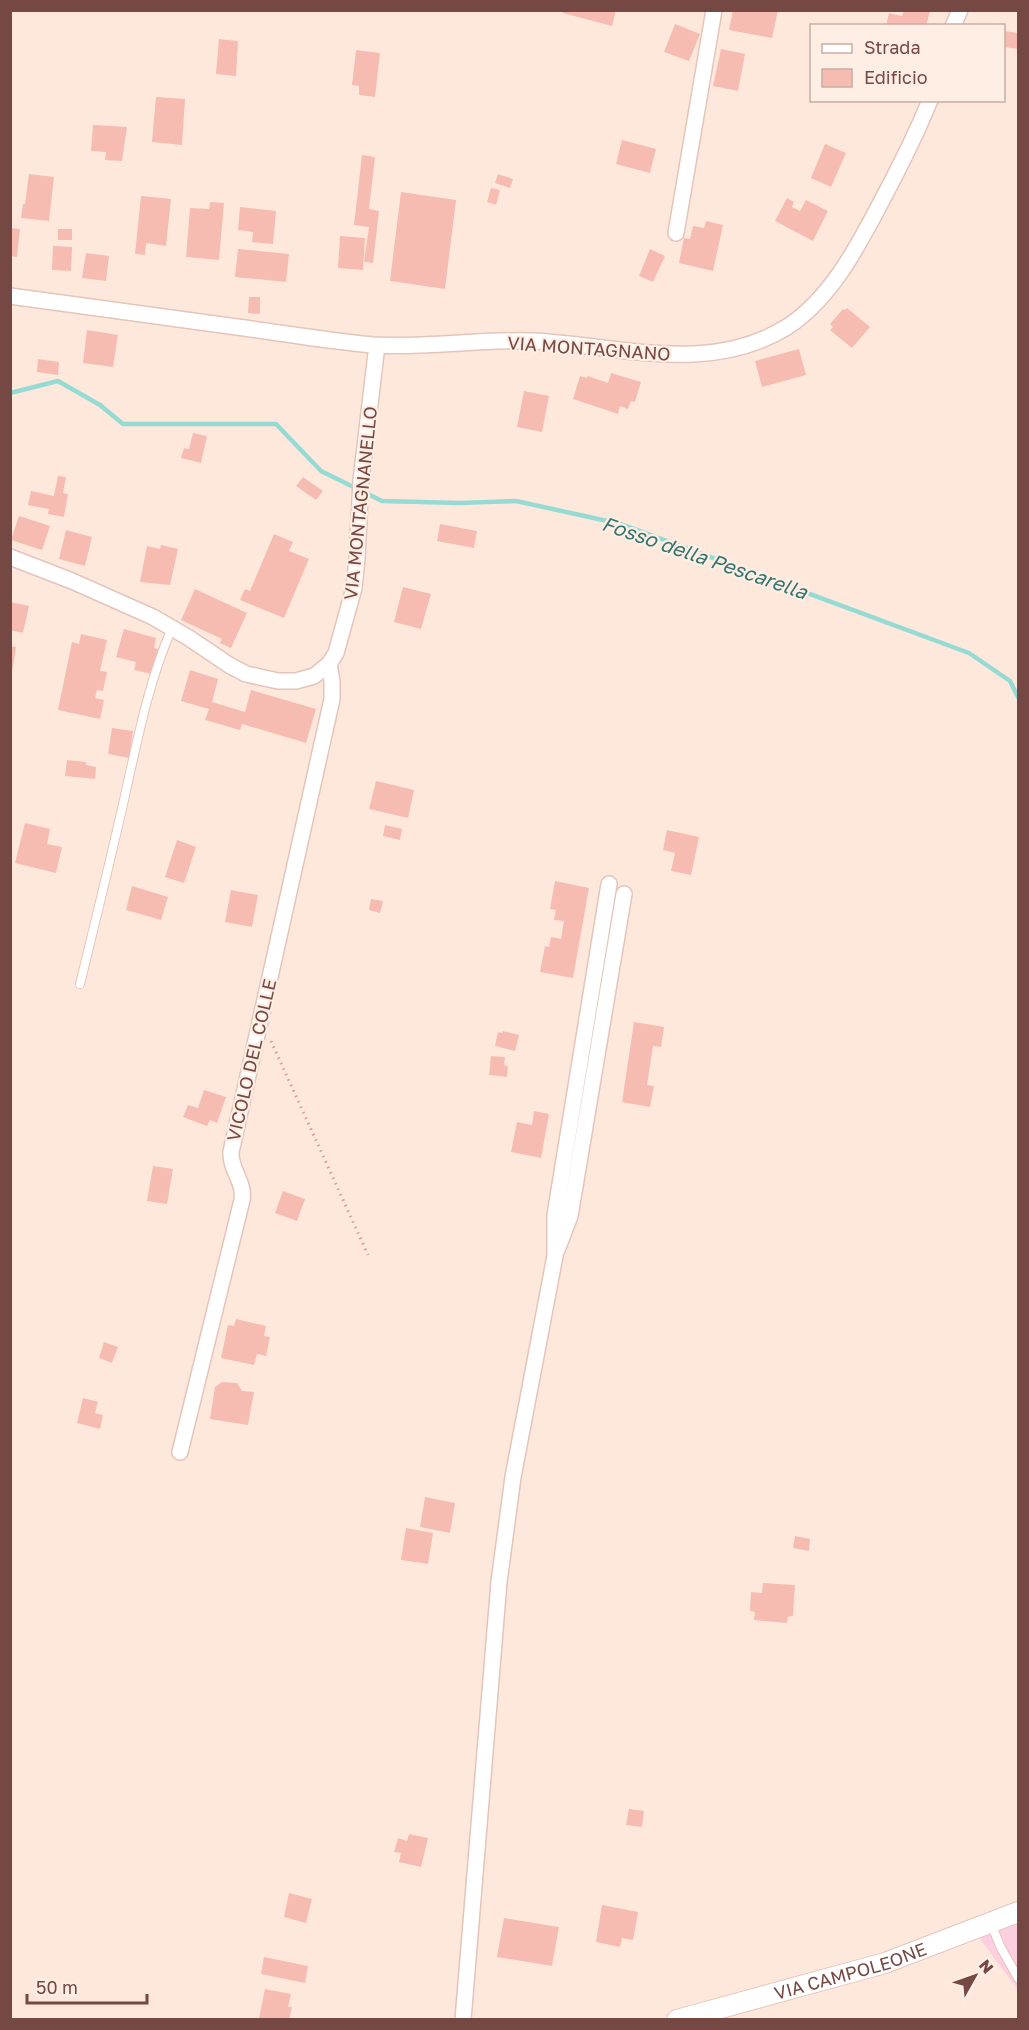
<svg xmlns="http://www.w3.org/2000/svg" width="1029" height="2030" font-family="'Golos Text',sans-serif">
	<rect width="100%" height="100%" fill="#fee8dc"/>
	<!-- medical -->
	<path fill="#fdcedf" d="M1018,1920v70l-40,-54z"/>
	<g fill="none" stroke-linecap="round" stroke-linejoin="round">
		<!-- stream -->
		<path stroke="#95dbd4" stroke-width="4.5" d="M10,393l48,-12 42,24 23,19h153l45,47 61,30 77,2 57,-2 105,23 348,129 41,28 8,16"/>
	</g>
	<!-- building -->
	<path fill="#f6bbb1" d="M564,10h52l-4,16 -49,-13z
		M733,10h45l-6,28 -43,-8z
		M904,10l26,1 -4,15h-40l3,-13 13,3z
		M675,24l25,10 -11,27 -25,-9z
		M1004,31l14,2v16l-14,-2z
		M219,39l19,2 -2,35 -20,-2z
		M721,49l24,5 -7,37 -25,-5z
		M356,50l24,3 -5,44 -16,-2v-9l-7,-1z
		M156,97l29,2 -3,46 -30,-3z
		M93,125l34,2 -5,34 -17,-1 1,-8 -15,-1z
		M622,140l34,9 -6,24 -34,-9z
		M825,144l21,9 -15,34 -20,-9z
		M362,155l13,2 -6,52 10,2 -6,52 -9,-1 5,-35 -15,-2z
		M29,174l25,3 -5,44 -28,-3 2,-14h2z
		M498,174l15,5 -3,9 -15,-5z
		M491,188l9,2 -4,15 -9,-3z
		M401,192l55,8 -11,89 -55,-8z
		M141,196l30,3 -5,47 -20,-3 -1,12 -10,-1z
		M787,198l7,4 -2,5 8,4 6,-11 22,11 -15,30 -38,-20z
		M210,202l14,1 -5,57 -33,-3 4,-49 19,1z
		M240,207l36,4 -3,33 -21,-2 1,-10 -15,-2z
		M706,221l17,4 -10,46 -34,-8 5,-25 6,1 3,-13 11,2z
		M10,228l10,1 -3,28 -7,-1z
		M58,229h14v11h-14z
		M340,236l25,2 -2,32 -25,-2z
		M53,246l19,1 -1,24 -19,-1z
		M238,249l51,5 -3,28 -51,-5z
		M650,249l15,7 -12,26 -14,-6z
		M86,253l23,3 -3,25 -24,-3z
		M249,297h11v17l-12,-1z
		M847,308l23,19 -18,21 -22,-18 3,-3 -3,-3 13,-15 2,1z
		M87,330l31,5 -5,32 -30,-4z
		M799,349l7,26 -44,12 -7,-26z
		M38,359l21,3 -1,13 -21,-3z
		M611,373l30,9 -6,20 -4,-1 -3,8 -8,-3 -2,8 -45,-15 7,-23 7,2 1,-2 20,7z
		M524,391l25,5 -7,36 -25,-5z
		M193,433l14,3 -6,27 -20,-5 3,-10 5,1z
		M58,476l8,1 -3,16 5,1 -4,23 -16,-3 1,-5 -21,-4 3,-14 23,5z
		M303,477l20,14 -7,9 -20,-14z
		M19,516l31,10 -8,24 -31,-10z
		M440,524l37,7 -3,17 -37,-7z
		M66,530l26,7 -7,29 -26,-7z
		M274,534l19,8 -4,9 20,8 -25,59 -44,-18 5,-11 5,2z
		M161,545l17,4 -8,36 -30,-3 7,-36 13,3z
		M403,587l28,7 -10,35 -27,-7z
		M195,589l52,24 -16,35 -11,-5 2,-4 -41,-19z
		M10,602l19,4 -6,27 -13,-3z
		M124,629l32,9 -2,10 4,1 -7,25 -17,-4 2,-8 -20,-5z
		M81,634l26,6 -7,31 7,1 -4,19 -6,-1 -2,8 9,2 -4,19 -42,-9 14,-68 7,2z
		M10,646l6,1 -4,26h-2z
		M190,670l28,9 -6,23 33,10 6,-22 65,19 -10,34 -64,-19 -2,6 -35,-10 4,-11 -28,-8z
		M112,728l21,3 -4,27 -21,-4z
		M67,760l19,2v3l10,2 -1,12 -30,-3z
		M376,781l38,9 -6,28 -39,-9z
		M25,823l25,6 -3,15 15,3 -6,26 -41,-10z
		M385,825l17,4 -2,11 -17,-4z
		M667,830l32,7 -8,38 -20,-4 4,-18 -12,-3z
		M177,840l19,7 -12,36 -19,-6z
		M555,881l34,7 -16,90 -33,-6 5,-26 4,1 2,-10 10,2 3,-18 -10,-1 2,-10 -6,-1z
		M132,886l36,11 -7,23 -35,-10z
		M231,890l27,5 -6,32 -27,-5z
		M371,899l12,2 -3,12 -11,-3z
		M634,1022l30,5 -3,20 -8,-1 -6,39 7,1 -4,21 -28,-5z
		M503,1031l16,4 -4,16 -20,-5 3,-14 4,1z
		M491,1056l14,1 -1,8 4,1 -1,11 -18,-2z
		M204,1090l22,7 -9,26 -7,-3 -3,6 -24,-9 5,-12 10,3z
		M534,1111l15,3 -8,44 -30,-6 6,-30 15,3z
		M153,1166l20,3 -6,35 -20,-3z
		M283,1191l22,8 -8,22 -22,-8z
		M236,1319l30,7 -2,10 6,1 -4,19 -9,-2 -3,11 -33,-7 7,-33 6,1z
		M104,1342l14,5 -6,16 -13,-5z
		M222,1382l15,1 5,8 12,1 -6,33 -38,-6 5,-32z
		M83,1398l15,4 -3,11 8,2 -3,14 -23,-6z
		M425,1497l30,6 -5,30 -30,-6z
		M406,1528l27,5 -5,31 -27,-4z
		M795,1536l15,3 -1,12 -16,-3z
		M763,1583l32,2 -2,31 -5,1 -1,6 -33,-3 1,-8 -5,-1 1,-19 11,1z
		M629,1809l15,2 -2,16 -16,-2z
		M409,1834l19,4 -7,29 -22,-5 2,-9 -7,-1 4,-14 9,3z
		M289,1893l23,6 -6,24 -22,-6z
		M602,1905l36,7 -5,28 -11,-2 -2,9 -24,-5z
		M504,1918l55,9 -7,39 -55,-9z
		M264,1957l44,9 -3,17 -44,-9z
		M265,1989l26,5 -3,13h4l-3,13 -30,-2z"/>
	<g fill="none" stroke-linecap="round" stroke-linejoin="round">
		<defs>
			<path id="service" d="M80,984c15,-61 30,-122 44,-184 13,-58 24,-117 48,-172
				M991,1923l9,23 18,32"/>
			<path id="minor" d="M953,26l7,-16
				M676,233l38,-223
				M10,296c76,10 151,21 227,31 45,6 91,14 136,18 53,3 107,-6 160,-4 86,4 174,35 254,-14 48,-31 76,-91 102,-140 15,-29 29,-57 41,-87
				M10,557l62,24 81,36 36,21 40,27 17,9 32,7h18l18,-5 15,-12 7,-11 18,-65 3,-30 4,-78 16,-135
				M557,1250l13,-34 54,-322
				M180,1452l62,-252c3,-18 -12,-30 -11,-48l101,-453v-18l-3,-17
				M463,2020l36,-438 14,-105 42,-221v-41l54,-331"/>
			<g id="tertiary">
				<path id="s1" d="M677,2020l208,-57 133,-51"/>
			</g>
		</defs>
		<!-- service casing -->
		<use href="#service" stroke="#e4c4bb" stroke-width="10"/>
		<!-- minor casing -->
		<use href="#minor" stroke="#e4c4bb" stroke-width="18"/>
		<!-- tertiary casing -->
		<use href="#tertiary" stroke="#e4c4bb" stroke-width="22"/>
		<!-- path -->
		<path stroke="#da9e95" stroke-width="3" stroke-dasharray="1.5 4.5" stroke-linecap="butt" d="M271,1041l97,214"/>
		<!-- service -->
		<use href="#service" stroke="#fff" stroke-width="8"/>
		<!-- minor -->
		<use href="#minor" stroke="#fff" stroke-width="15"/>
		<!-- tertiary -->
		<use href="#tertiary" stroke="#fff" stroke-width="20"/>
	</g>
	<g text-anchor="middle" dominant-baseline="central" stroke-width="4.5" stroke-linejoin="round" paint-order="stroke">
		<!-- street labels -->
		<g font-size="18" fill="#754843" stroke="#ffeee4">
			<text transform="translate(589 348) rotate(4)">VIA MONTAGNANO</text>
			<text transform="translate(360 503) rotate(-84)">VIA MONTAGNANELLO</text>
			<text transform="translate(251 1060) rotate(-77)">VICOLO DEL COLLE</text>
			<text stroke="none"><textPath href="#s1" startOffset="180">VIA CAMPOLEONE</textPath></text>
		</g>
		<!-- water labels -->
		<g font-size="20" font-style="italic" fill="#347570" stroke="#ffeee4">
			<text transform="translate(705 557) rotate(19)">Fosso della Pescarella</text>
		</g>
	</g>
	<!-- border -->
	<rect width="1029" height="2030" fill="none" stroke="#754843" stroke-width="24"/>
	<!-- legend -->
	<rect x="810" y="24" width="195" height="78" fill="#ffeee4" stroke="#c8aca4" stroke-width="1.5"/>
	<rect x="822" y="44" width="30" height="9" fill="#ffffff" stroke="#c8aca4" stroke-width="1.5"/>
	<text x="864" y="54" font-size="18" fill="#754843">Strada</text>
	<rect x="822" y="69" width="30" height="18" fill="#f6bbb1" stroke="#c8aca4" stroke-width="1.5"/>
	<text x="864" y="84" font-size="18" fill="#754843">Edificio</text>
	<!-- north arrow -->
	<g transform="translate(975 1976) rotate(50)" stroke="#ffeee4" stroke-width="4.5" paint-order="stroke">
	<path d="M0-4.5L10 22L0 15L-10 22Z" fill="#754843"/>
	<text y="-9" font-size="16" font-weight="bold" text-anchor="middle" fill="#754843">N</text>
	</g>
	<!-- scale -->
	<path d="M27 1994v9h120v-9" fill="none" stroke="#754843" stroke-width="3"/>
	<text x="36" y="1994" font-size="18" fill="#754843" stroke="#ffeee4" stroke-width="4.5" paint-order="stroke">50 m</text>
</svg>
